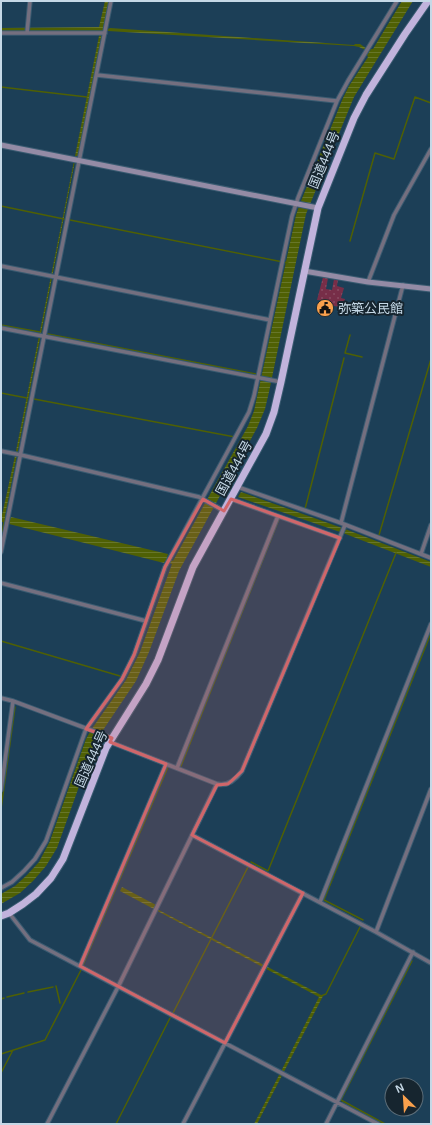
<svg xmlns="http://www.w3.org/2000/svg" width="432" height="1125" font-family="Helvetica,'Noto Sans JP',sans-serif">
	<defs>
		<pattern id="garden-dots" width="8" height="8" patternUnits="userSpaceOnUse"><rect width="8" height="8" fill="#772e48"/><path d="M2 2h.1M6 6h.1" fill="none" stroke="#894c62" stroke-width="1.8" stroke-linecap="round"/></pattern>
		<pattern id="water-rules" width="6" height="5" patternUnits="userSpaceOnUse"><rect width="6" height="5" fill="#4f6004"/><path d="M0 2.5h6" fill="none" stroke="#677629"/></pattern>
	</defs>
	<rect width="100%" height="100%" fill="#1c3f57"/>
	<!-- garden -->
	<path fill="url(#garden-dots)" d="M323,277l5,1 -2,11 6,1 2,-11 4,1 -1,6 7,2 -3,10 4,1 -2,9 -17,-4 1,-3 -10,-1z"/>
	<!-- water -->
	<path fill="url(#water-rules)" fill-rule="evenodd" d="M105,1h4l-6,27 3,2 4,-2 244,17 1,-1h5l10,7 1,-2h2l29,-48h11l-59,96 -48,117 -37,178 -4,17 -8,19 -78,143 -30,81 -13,29 -41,61 -38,106 -11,18 -13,15 -13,12 -19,11v-10l14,-8 12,-11 12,-13 11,-21 36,-102 5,-9 35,-50 14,-28 32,-88 -7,-3 -1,2 -155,-39 1,-2h-9v-7h1l13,-59 85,-425h-69l-5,-1 -2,2h-23v-4l98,-1zM104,30l4,1 246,15 5,1 10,5 -2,3 1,2 -19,29 -6,12 -42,103 -5,14 -42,196 -6,15 -75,135 -6,-4 1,-3 -157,-37 -1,2 -4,-1 -1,-2 71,-360h2l23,-118c1,-4 0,-4 3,-8z
		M241,492l104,37 86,33v5l-88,-34 -105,-36z
		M122,887l34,18 -1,3 168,88 -66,128h-3l65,-127 -199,-106z"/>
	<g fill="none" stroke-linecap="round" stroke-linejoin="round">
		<!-- stream -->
		<path stroke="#4f6004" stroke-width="1.5" d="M1,87l86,10
			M1,206l63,13
			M70,220l218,43
			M350,241l25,-88 19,6 21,-62 16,6
			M1,325l39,7
			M48,334l208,40
			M350,335l-5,18 17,4
			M1,393l26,5
			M34,399l201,38
			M225,487l3,2
			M305,509l39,-151
			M379,535l52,-176
			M1,539l3,-17
			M1,641l119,35
			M181,766l98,-247
			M1,809l14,-102
			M251,862l17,9 128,-318
			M363,920l-39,-20 107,-267
			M83,965l85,-198
			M56,986l4,17
			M28,992l25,-5
			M321,996l5,-2 34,-67
			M7,997l17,-4
			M1,999l3,-1
			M173,1013l75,-146
			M1,1054l44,-14 36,-70
			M1,1073l12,-23
			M116,1124l54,-106
			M385,1124l-44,-24 71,-139"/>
		<defs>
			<path id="street" d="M1,33h104
				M27,33l3,-32
				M97,75l240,26 11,-20 49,-80
				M1,266l269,54
				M368,282l26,-67 37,-66
				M1,328l280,54
				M1,451l20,4 178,42 25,14
				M238,487l103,36 90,35
				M278,516l62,22
				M341,523l62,-238
				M1,552l110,-551
				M421,554l10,-29
				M1,583l145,38
				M1,698l12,3 99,37
				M110,742l107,42c11,3 19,-5 25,-13l103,-246
				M177,768l101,-252 -47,-17
				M1,790l12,-89
				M192,835l184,97 55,31
				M1,888l11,-6 12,-11 11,-12 11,-18 40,-112 36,-50 12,-24 31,-88 84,-155 5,-16 38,-180 6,-18 39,-97
				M320,902l111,-278
				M9,913l21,27 348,184
				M376,932l55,-143
				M80,966l86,-202
				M47,1124l71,-137 99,-203
				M183,1124l120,-231
				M326,1124l87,-172"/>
			<path id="secondary" d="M1,145l317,63
				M304,271l64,11 63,7"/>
			<path id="highway" d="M1,916l8,-3 14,-9 13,-10 15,-16 12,-19 43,-111 40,-64 12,-24 35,-93 73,-133 8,-22 7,-30 37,-174 36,-90 12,-23 39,-61 23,-33"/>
		</defs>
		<!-- street casing -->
		<use href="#street" stroke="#3a5b71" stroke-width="5.5"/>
		<!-- secondary casing -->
		<use href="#secondary" stroke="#3a5b71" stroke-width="7"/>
		<!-- highway casing -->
		<use href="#highway" stroke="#3a5b71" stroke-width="9"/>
		<!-- street -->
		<use href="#street" stroke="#746f7f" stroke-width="3.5"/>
		<!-- secondary -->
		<use href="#secondary" stroke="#948ba5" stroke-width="5"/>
		<!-- highway -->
		<use href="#highway" stroke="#c1b3dc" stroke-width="7"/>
	</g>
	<!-- marked area -->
	<path fill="#d0666a" fill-opacity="0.2" stroke="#d0666a" stroke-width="3" stroke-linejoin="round" d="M203,499l21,12 7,-12 109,39 -98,233 -14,13 -11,1 -25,50 111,58 -78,150 -145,-77 86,-202 -56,-22 2,-4 -26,-9 36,-50 12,-24 31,-88z"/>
	<!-- icons -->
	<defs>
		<symbol id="civic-disc" viewBox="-11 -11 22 22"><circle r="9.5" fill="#f9a04c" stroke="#16252f"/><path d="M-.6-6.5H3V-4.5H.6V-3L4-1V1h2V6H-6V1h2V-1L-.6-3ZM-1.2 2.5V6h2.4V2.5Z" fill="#111"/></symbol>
	</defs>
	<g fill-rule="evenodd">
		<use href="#civic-disc" x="315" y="298" width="20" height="20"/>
	</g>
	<g text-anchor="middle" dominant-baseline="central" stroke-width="4" stroke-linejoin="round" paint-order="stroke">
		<!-- street labels -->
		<g font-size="13" fill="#c5d8e6" stroke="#16252f">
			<text transform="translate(324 160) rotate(-68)">国道444号</text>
			<text transform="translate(234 468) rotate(-61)">国道444号</text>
			<text transform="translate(91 759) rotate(-66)">国道444号</text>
		</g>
		<!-- poi labels -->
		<g font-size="13" fill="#c5d8e6" stroke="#16252f" text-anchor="start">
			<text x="338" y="308">弥築公民館</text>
		</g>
	</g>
	<!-- border -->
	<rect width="432" height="1125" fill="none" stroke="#c5d8e6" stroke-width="4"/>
	<!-- north arrow -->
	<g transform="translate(404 1097) rotate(335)"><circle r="19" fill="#16252f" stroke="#5c6d78"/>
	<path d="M0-3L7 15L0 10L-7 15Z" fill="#f9a04c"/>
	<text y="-6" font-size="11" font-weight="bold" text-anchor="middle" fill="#c5d8e6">N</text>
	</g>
</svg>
